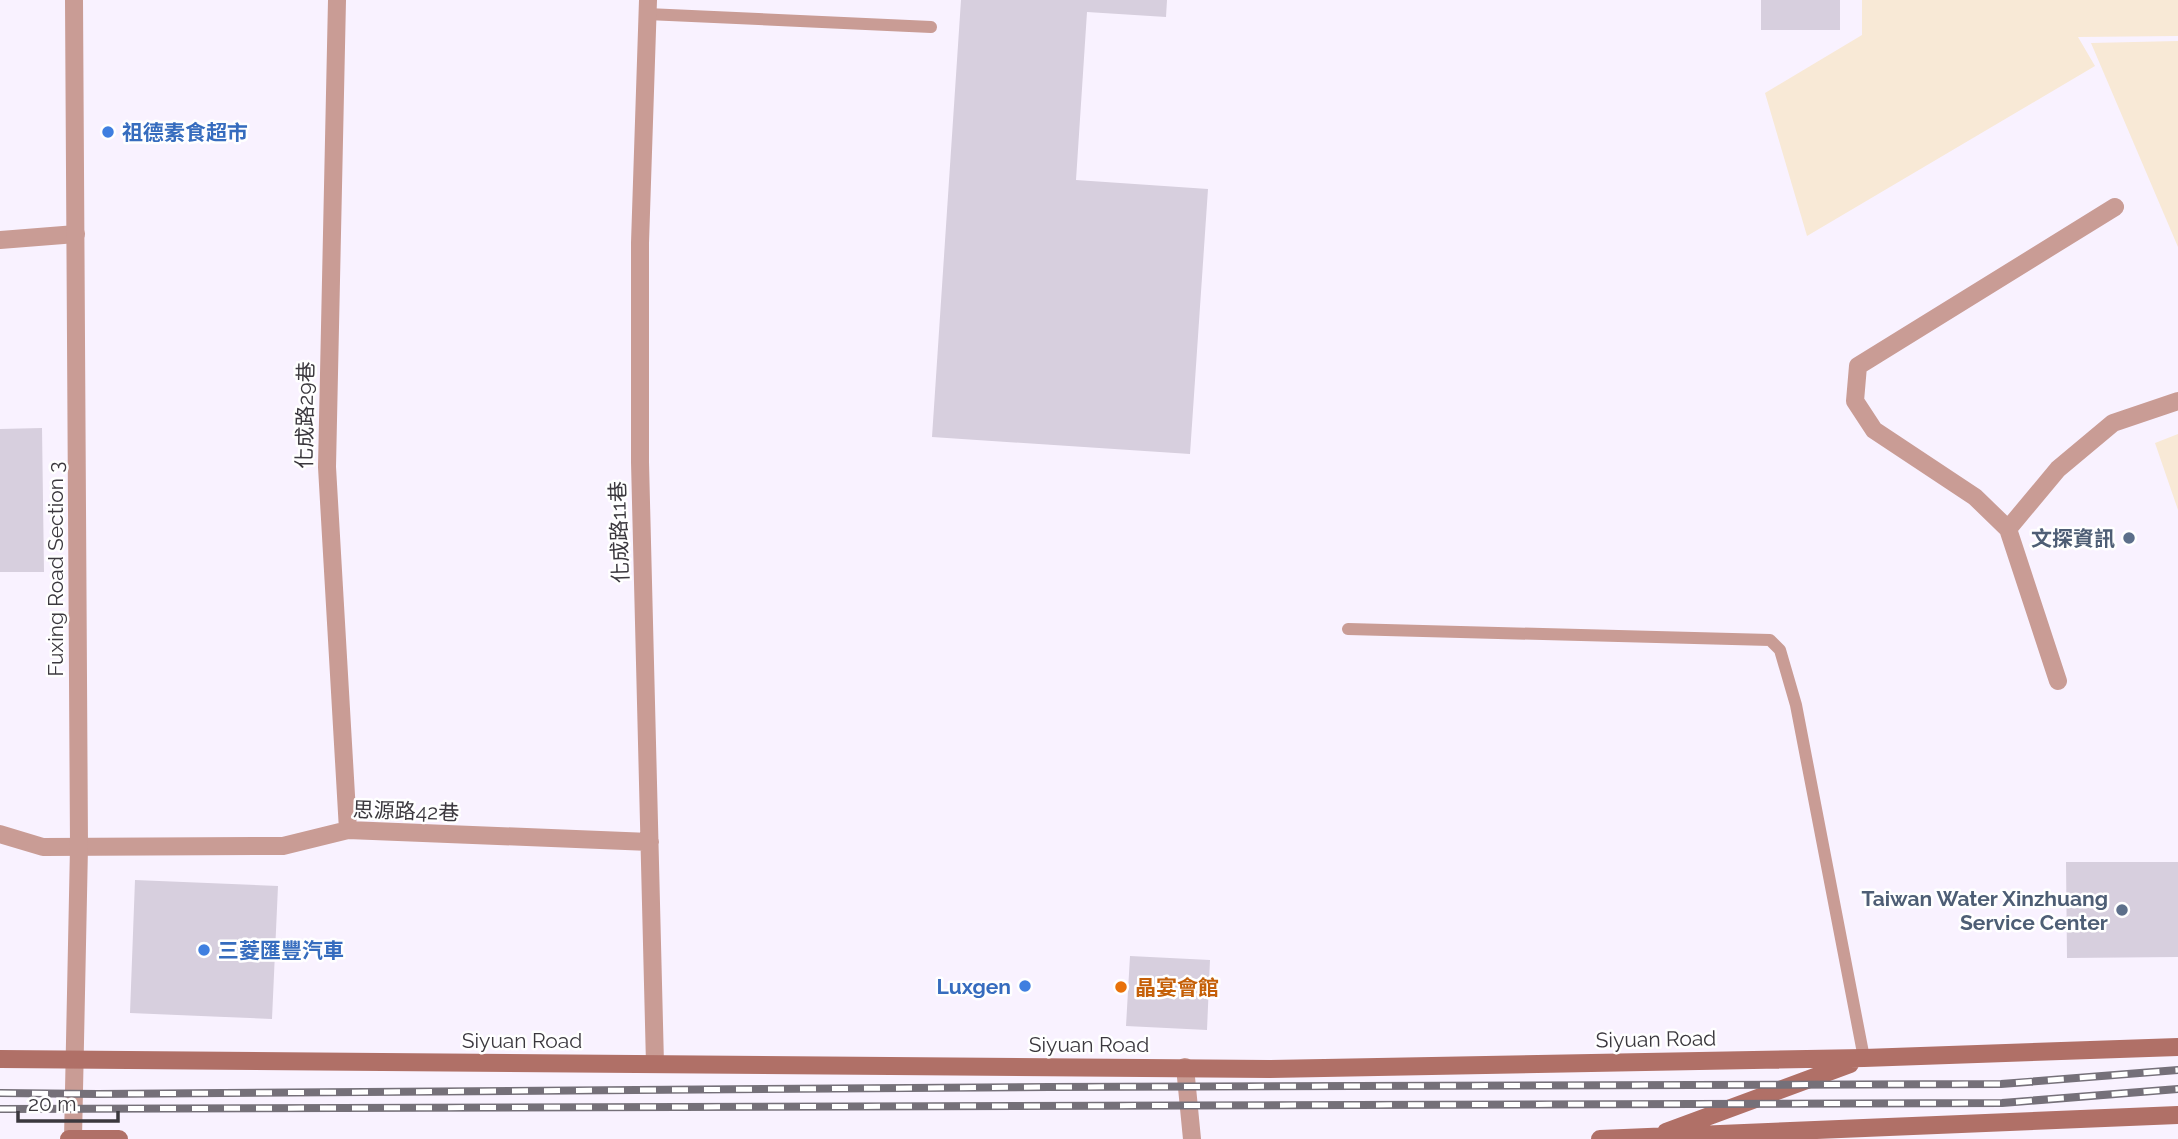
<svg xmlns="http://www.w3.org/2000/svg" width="2178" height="1139" font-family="Raleway,'Noto Sans TC',sans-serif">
	<rect width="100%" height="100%" fill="#f9f2ff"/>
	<!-- commercial -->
	<path fill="#f8e9d6" d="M1862,0h316v36l-100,1 17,29 -288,170 -42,-143 97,-58z
		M2178,41v206l-87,-204z
		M2178,434v76l-23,-67z"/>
	<!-- building -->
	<path fill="#d7cfde" d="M961,0h206l-1,17 -79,-5 -11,168 132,9 -18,265 -258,-17z
		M1761,0h79v30h-79z
		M42,428l2,144h-44v-143z
		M2066,862h112v95l-111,1z
		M135,880l143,6 -6,133 -142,-6z
		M1130,956l80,4 -3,70 -81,-4z"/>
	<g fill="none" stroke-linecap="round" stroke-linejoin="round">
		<!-- service -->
		<path stroke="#c99c95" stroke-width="12" d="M647,14l284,13
			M1348,629l422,11 10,10 16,55 68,353"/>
		<!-- minor -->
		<path stroke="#c99c95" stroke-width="18" d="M337,0l-10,467 21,363
			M648,0l-8,243v219l15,602
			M0,240l76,-6
			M2008,529l-33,-32 -101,-67 -19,-29 3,-35 257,-159
			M2058,681l-50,-152 50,-60 55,-46 65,-22
			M0,834l43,13 240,-1 65,-16 302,12
			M1185,1067l7,72"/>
		<!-- tertiary -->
		<path stroke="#c99c95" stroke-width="18" d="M73,1139l6,-292 -5,-847"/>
		<!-- secondary -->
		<path stroke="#b07067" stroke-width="18" d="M0,1059l1270,10 594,-11 314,-11
			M1666,1132l184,-68
			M69,1139h50
			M1600,1139l578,-24"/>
		<defs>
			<path id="rail" d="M0,1093l98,1 952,-7 951,-3 177,-14
				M0,1109l2002,-6 176,-14"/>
		</defs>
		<!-- rail casing -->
		<use href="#rail" stroke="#757079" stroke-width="8"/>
		<!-- rail -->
		<use href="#rail" stroke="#fff" stroke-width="5" stroke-dasharray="16" stroke-linecap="butt"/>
	</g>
	<!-- markers -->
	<g fill="#3f7fe0" stroke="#fff" stroke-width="2.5">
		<circle cx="108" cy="132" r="7"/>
		<circle cx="204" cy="950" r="7"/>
		<circle cx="1025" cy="986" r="7"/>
	</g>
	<g fill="#5c6f8a" stroke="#fff" stroke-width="2.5">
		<circle cx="2129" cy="538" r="7"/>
		<circle cx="2122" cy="910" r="7"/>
	</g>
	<circle fill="#e8710a" stroke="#fff" stroke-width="2.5" cx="1121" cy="987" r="7"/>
	<g text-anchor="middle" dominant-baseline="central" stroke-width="5" stroke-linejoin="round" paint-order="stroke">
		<!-- shop labels -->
		<g font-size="21" font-weight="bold" fill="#366cbe" stroke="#fff" text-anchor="start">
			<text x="122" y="132">祖德素食超市</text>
			<text x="218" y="950">三菱匯豐汽車</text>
			<text x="1011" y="986" text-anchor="end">Luxgen</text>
		</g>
		<!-- street labels -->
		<g font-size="21" fill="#3b383e" stroke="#fff">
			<text transform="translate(305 415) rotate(-89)">化成路29巷</text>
			<text transform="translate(619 532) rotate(-92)">化成路11巷</text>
			<text transform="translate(55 569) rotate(-90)">Fuxing Road Section 3</text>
			<text transform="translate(406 811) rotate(2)">思源路42巷</text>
			<text transform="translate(1656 1039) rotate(-1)">Siyuan Road</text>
			<text x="522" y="1040">Siyuan Road</text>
			<text x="1089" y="1044">Siyuan Road</text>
		</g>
		<!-- service labels -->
		<g font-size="21" font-weight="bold" fill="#4e5e75" stroke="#fff" text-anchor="end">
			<text x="2115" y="538">文探資訊</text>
			<text x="2108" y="898">Taiwan Water Xinzhuang<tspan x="2108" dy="24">Service Center</tspan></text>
		</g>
		<!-- food labels -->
		<g font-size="21" font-weight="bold" fill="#c56008" stroke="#fff" text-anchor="start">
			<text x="1135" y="987">晶宴會館</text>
		</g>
	</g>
	<!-- scale -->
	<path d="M18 1111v10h100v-10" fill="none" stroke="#3b383e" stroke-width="3.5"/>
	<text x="28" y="1111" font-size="21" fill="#3b383e" stroke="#ffffff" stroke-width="5" paint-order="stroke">20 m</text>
</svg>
